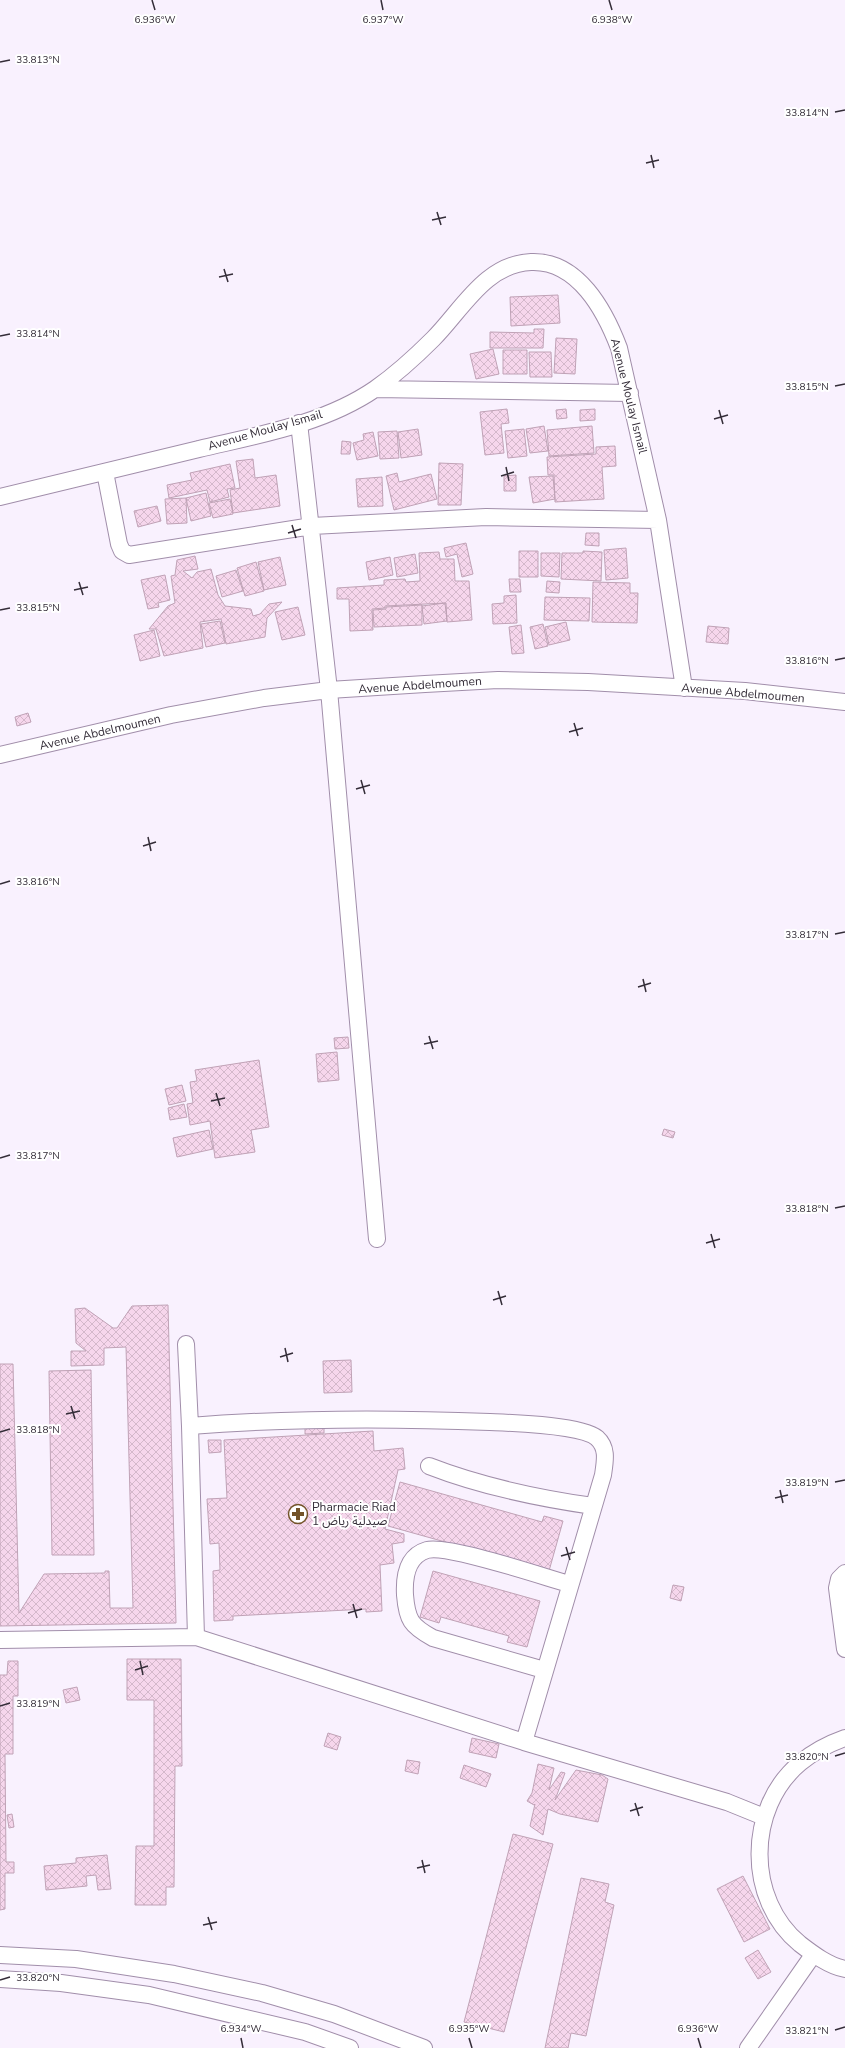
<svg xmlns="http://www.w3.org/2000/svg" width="845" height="2048" font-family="'Nunito Sans','Noto Sans Arabic',sans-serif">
	<defs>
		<pattern id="building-cross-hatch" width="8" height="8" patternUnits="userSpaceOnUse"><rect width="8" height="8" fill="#f6d6ec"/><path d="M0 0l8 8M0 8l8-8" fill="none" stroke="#d4b8cb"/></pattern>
	</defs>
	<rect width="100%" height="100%" fill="#f9f1fe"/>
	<!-- building -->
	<path fill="url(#building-cross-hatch)" stroke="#c0a2b6" d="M558,295l2,28 -49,3 -1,-29z
		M534,329h10l-1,19h-53v-16l44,1z
		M556,338l21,1 -2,35 -21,-1z
		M493,349l6,25 -23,5 -6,-25z
		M503,350h24v24h-24z
		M529,352h22l1,25h-22z
		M507,409l2,14 -8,1 3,29 -19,2 -5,-43z
		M566,409l1,9 -10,1 -1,-9z
		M595,409v11l-15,1v-11z
		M544,426l4,25 -18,2 -4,-24z
		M592,426l2,27 -45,3 -2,-26z
		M418,429l4,26 -21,3 -3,-26z
		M524,429l3,27 -19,2 -3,-27z
		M397,431l2,27 -19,1 -2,-27z
		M373,432l5,24 -21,4 -4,-17 11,-3 -1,-6z
		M342,441l9,1 -1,12h-9z
		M615,446l1,20 -14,1 2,32 -49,3 -1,-27h-6l-1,-18 49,-3v-7z
		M253,459l2,19 21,-3 4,31 -47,7 -3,-23 10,-2 -4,-27z
		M439,463l24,1 -2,41h-23z
		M230,464l5,24 -8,1 2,8 -19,5 -3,-12 -38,8 -2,-13 25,-5 -2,-7z
		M397,473l2,9 32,-8 6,25 -43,11 -8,-34z
		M516,475v16h-12v-15z
		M553,476l2,23 -22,4 -4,-26z
		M382,477l1,29 -25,1 -2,-28z
		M206,493l5,23 -20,5 -5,-23z
		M186,498l1,25 -20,1 -2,-25z
		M230,499l3,15 -20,4 -4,-15z
		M157,506l4,15 -23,6 -4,-16z
		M586,533h13v13l-14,-1z
		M466,543l7,31 -11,3 -5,-23 -11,3 -2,-9z
		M626,548l2,30 -22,2 -2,-30z
		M519,551h19v26h-19z
		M583,551l19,1 -1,29 -40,-2 1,-26h21z
		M439,552l1,7h14l1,22h14l3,39 -25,2 -1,-19 -61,3v2l-13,1 1,21 -23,1 -1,-32h-12v-11l47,-3v-5l21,-1 1,3 14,-1 -1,-28z
		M541,553h19l-1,24 -18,-1z
		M415,554l3,19 -21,4 -3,-19z
		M195,556l3,13 -15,2 9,7 5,-6 14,-3 7,26 7,11 26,3 2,7 7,-2 9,-10 13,-2 -15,16 -2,19 -39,7 -5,-25 -21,3 3,26 -39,8 -8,-27h-7l19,-23 7,-3 -4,-27 4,-1 2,-15z
		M280,557l6,28 -22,5 -6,-28z
		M390,557l3,18 -24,5 -3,-18z
		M256,562l8,29 -19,5 -8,-28z
		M236,570l7,21 -21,6 -6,-21z
		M165,575l5,25 -12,3 1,4 -11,2 -7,-29z
		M509,579h11l1,13h-11z
		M547,581l13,1 -1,11 -13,-1z
		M593,582l37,1v10h8l-1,30 -45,-1z
		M516,595l1,28 -24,1 -1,-20 12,-1v-7z
		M545,597l45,1 -1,23 -45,-1z
		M445,603l2,18 -23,3 -2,-18z
		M422,605v20l-48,2 -1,-17 13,-1v-2z
		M298,607l7,28 -23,5 -7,-28z
		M220,621l5,22 -19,4 -5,-23z
		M566,622l4,18 -21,5 -4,-18z
		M543,624l5,22 -13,3 -5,-22z
		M521,625l3,28 -12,1 -3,-27z
		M708,626l21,2 -1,16 -22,-2z
		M154,630l6,26 -20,5 -6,-26z
		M28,713l3,9 -14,4 -2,-9z
		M348,1037l1,11 -14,1 -1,-11z
		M337,1052l2,28 -21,2 -2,-28z
		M259,1060l10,67 -18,3 4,22 -40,6 -5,-37 -20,4 -3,-21 6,-1 -3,-21 7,-1 -2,-11z
		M182,1085l4,16 -17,4 -4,-16z
		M184,1104l3,13 -17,3 -2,-12z
		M664,1129l11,3 -2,6 -11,-3z
		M209,1130l4,19 -36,8 -4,-19z
		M168,1305l8,318 -176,3v-262h13l6,249 25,-39 61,-1v-2h4l1,37h23l-7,-261 -22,1v17l-33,1v-15h15l-10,-8 -1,-34 10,-1 28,20h4l15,-22z
		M351,1360l1,32 -28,1 -1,-32z
		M91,1370l3,185h-42l-3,-184z
		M324,1426v7l-19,1v-7z
		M373,1431l1,20 29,-3 2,21 -7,1 -13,59 19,5v8l-12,2 2,19 -14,2 2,46 -16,1v-3l-133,7v4l-19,1 -1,-50 7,-1 -1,-27 -9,1 -3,-45 20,-1 -3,-58z
		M208,1440h13v12l-12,1z
		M400,1482l142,40 2,-6 19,5 -14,50 -161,-45z
		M433,1571l107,30 -13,46 -20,-5 2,-6 -68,-19 -2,6 -19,-6z
		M673,1585l11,2 -3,14 -11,-3z
		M127,1659h54l1,107h-7l-1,121h-8v18h-31l1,-59h18v-146h-27z
		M8,1661h10v35h-5v58h-8l1,108h8v11h-9v36l-5,1v-235h7z
		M77,1687l3,13 -14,3 -3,-13z
		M328,1733l13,4 -4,13 -13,-4z
		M472,1738l27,6 -3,14 -27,-6z
		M407,1760l13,2 -2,12 -13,-3z
		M538,1764l16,4 -5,22 12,-18 4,1 -10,27 21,-30 26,5 6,4 -10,43 -38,-8 -12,-5 -5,26 -13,-9 5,-22 -1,1 -7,-4 5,-8z
		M464,1765l27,9 -5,13 -26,-9z
		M12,1814l2,13 -5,1 -2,-13z
		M513,1834l40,10 -49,188 -40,-10z
		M107,1855l4,34 -13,1 -2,-15 -10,1 1,10 -41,4 -2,-24 32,-3v-5z
		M743,1876l27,53 -26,13 -27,-53z
		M581,1878l28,6 -4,18 9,3 -28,131 -15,-3 -3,15h-23z
		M758,1950l13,22 -13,7 -13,-21z"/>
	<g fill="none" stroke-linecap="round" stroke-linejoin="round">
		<defs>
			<path id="minor" d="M375,389l255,4
				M299,423l30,267 48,549
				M105,472l14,72 3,7 7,4 183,-29 174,-9 172,3
				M0,497c67,-16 133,-32 199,-48 59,-14 125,-25 176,-60 20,-14 41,-33 58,-50 29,-29 52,-75 98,-77 47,-2 74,49 88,86l39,172 26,168
				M0,755l171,-40 93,-17 65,-8 96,-6 73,-4 90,2 157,9 100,11
				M186,1344l4,82 6,211
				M190,1426c100,-8 200,-8 300,-4 22,1 91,3 107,16 11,10 8,23 6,37l-79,267
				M429,1466c54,21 108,32 164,40
				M845,1573l-6,6 -2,9 8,61
				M0,1640l196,-3 328,105 203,60 37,15
				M544,1670l-111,-32c-22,-12 -26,-18 -28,-43 -1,-18 2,-39 22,-45 20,-6 117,27 142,34
				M845,1738c-17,6 -32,14 -45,25 -54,45 -54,137 0,181 13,10 29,22 45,25
				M0,1955l76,4 98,15 88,19 72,21 90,34
				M0,1979l61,4 88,12 156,37 45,16
				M748,2048l65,-93"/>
		</defs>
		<!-- minor casing -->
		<use href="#minor" stroke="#a18eaa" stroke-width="18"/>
		<!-- minor -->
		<use href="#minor" stroke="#fff" stroke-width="16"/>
	</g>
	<!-- ticks -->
	<path fill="none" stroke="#342d38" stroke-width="1.5" d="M152,0l3,10M381,0l2,10M609,0l3,10M0,62l10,-2M835,112l10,-2M651,155l3,13M646,163l13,-3M437,212l4,13M432,220l14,-3M224,269l4,13M219,277l14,-3M0,336l10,-2M835,386l10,-2M719,410l4,14M714,419l14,-4M506,467l3,14M501,476l13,-4M292,525l4,13M288,533l13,-4M79,582l4,13M74,590l14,-3M0,610l10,-2M835,660l10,-2M574,723l4,13M569,732l14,-4M361,780l4,14M356,789l14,-4M148,837l3,14M143,846l13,-4M0,884l10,-3M835,934l10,-2M643,979l3,13M638,987l13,-4M429,1036l4,13M424,1044l14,-3M216,1093l4,13M211,1101l14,-3M0,1158l10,-3M835,1208l10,-2M711,1234l4,14M706,1243l14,-4M498,1291l4,14M493,1300l13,-4M285,1348l3,14M280,1357l13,-4M71,1406l4,13M66,1414l14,-3M0,1432l10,-3M835,1482l10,-2M780,1490l3,13M775,1498l13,-3M566,1547l4,13M561,1556l14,-4M353,1604l4,14M348,1613l14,-4M140,1661l3,14M135,1670l13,-4M0,1706l10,-3M835,1756l10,-3M635,1803l4,13M630,1811l13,-4M422,1860l3,13M417,1868l13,-3M208,1917l4,13M203,1925l14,-3M0,1980l10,-3M835,2030l10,-3M241,2038l2,10M469,2038l3,10M698,2038l3,10"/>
	<!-- icons -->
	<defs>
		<symbol id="pharmacy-ring" viewBox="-11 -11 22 22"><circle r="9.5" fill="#fff" stroke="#735329" stroke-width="1.5"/><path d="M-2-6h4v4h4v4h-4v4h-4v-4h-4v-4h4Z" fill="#735329"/></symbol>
	</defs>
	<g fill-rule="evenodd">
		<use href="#pharmacy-ring" x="287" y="1503" width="22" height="22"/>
	</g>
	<g text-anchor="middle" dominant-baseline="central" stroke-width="4" stroke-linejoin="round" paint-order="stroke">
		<!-- street labels -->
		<g font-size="12" fill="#342d38" stroke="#fff">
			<text transform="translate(629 396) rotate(76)">Avenue Moulay Ismail</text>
			<text transform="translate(265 430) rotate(-16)">Avenue Moulay Ismail</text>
			<text transform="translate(420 685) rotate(-4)">Avenue Abdelmoumen</text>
			<text transform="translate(743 693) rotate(5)">Avenue Abdelmoumen</text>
			<text transform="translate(100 732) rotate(-13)">Avenue Abdelmoumen</text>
		</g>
		<!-- poi labels -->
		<g font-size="12" fill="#342d38" stroke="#fff" text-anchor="start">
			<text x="312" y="1507">Pharmacie Riad<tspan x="312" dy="14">1 صيدلية رياض</tspan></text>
		</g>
	</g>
	<g font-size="10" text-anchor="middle" fill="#342d38" stroke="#fff" stroke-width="4" stroke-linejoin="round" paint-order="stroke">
		<text x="155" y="23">6.936°W</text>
		<text x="383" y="23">6.937°W</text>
		<text x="612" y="23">6.938°W</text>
		<text x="38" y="63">33.813°N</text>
		<text x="807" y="116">33.814°N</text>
		<text x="38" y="337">33.814°N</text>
		<text x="807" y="390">33.815°N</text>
		<text x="38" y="611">33.815°N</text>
		<text x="807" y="664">33.816°N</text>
		<text x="38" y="885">33.816°N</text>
		<text x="807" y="938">33.817°N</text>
		<text x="38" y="1159">33.817°N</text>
		<text x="807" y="1212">33.818°N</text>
		<text x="38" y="1433">33.818°N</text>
		<text x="807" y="1486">33.819°N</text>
		<text x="38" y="1707">33.819°N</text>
		<text x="807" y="1760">33.820°N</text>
		<text x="38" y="1981">33.820°N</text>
		<text x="241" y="2032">6.934°W</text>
		<text x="469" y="2032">6.935°W</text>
		<text x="698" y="2032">6.936°W</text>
		<text x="807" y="2034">33.821°N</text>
	</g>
</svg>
